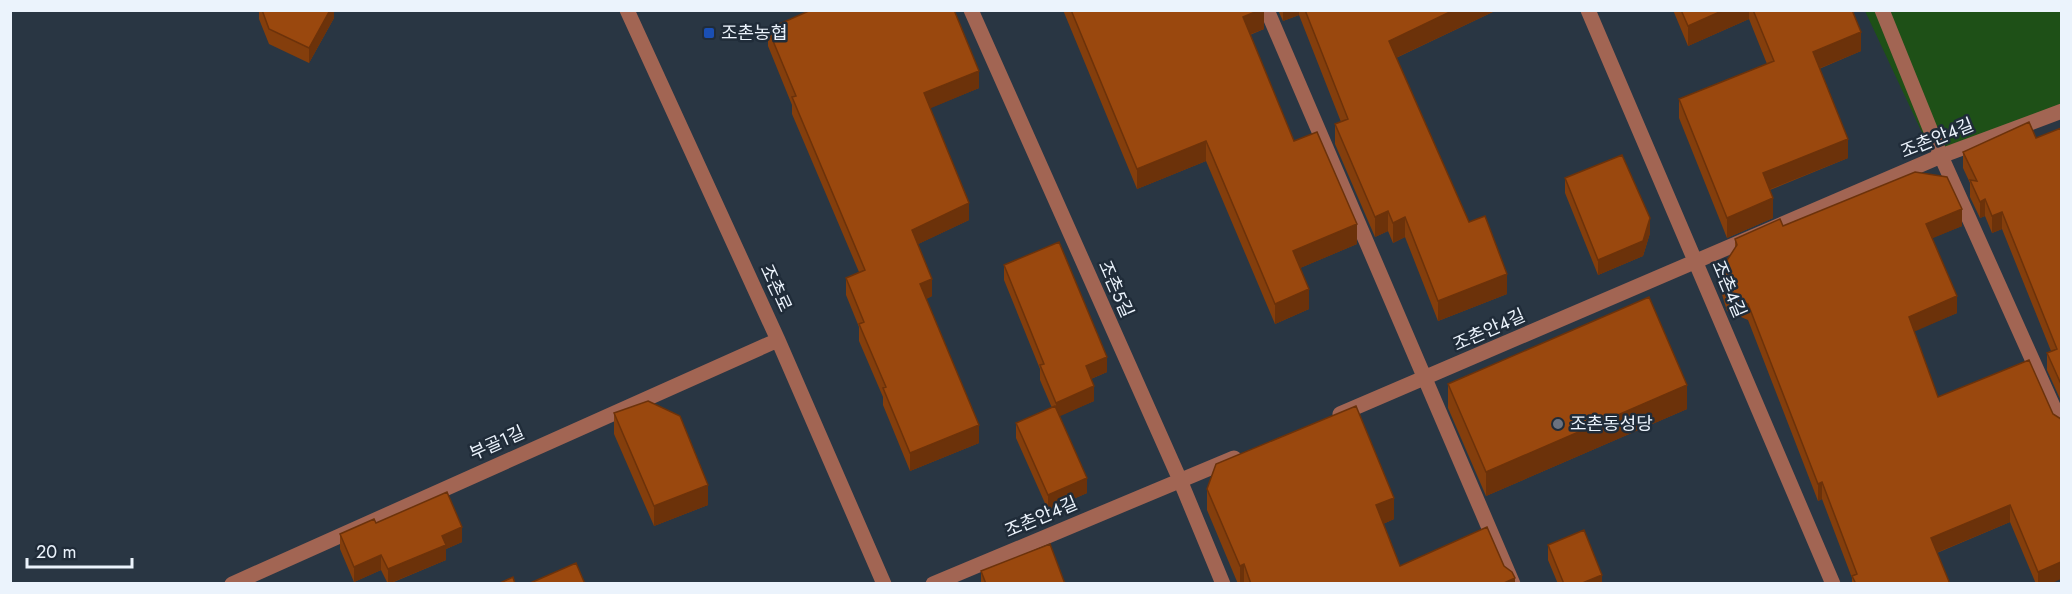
<svg xmlns="http://www.w3.org/2000/svg" width="2072" height="594" font-family="Jost,'Noto Sans KR',sans-serif">
	<rect width="100%" height="100%" fill="#293643"/>
	<!-- green -->
	<path fill="#1e5017" d="M1865,11h196v95l-107,44 -29,-11z"/>
	<g fill="none" stroke-linecap="round" stroke-linejoin="round">
		<!-- minor -->
		<path stroke="#a26553" stroke-width="15" d="M627,10l151,330 106,244
			M971,10l209,470 43,104
			M1267,10l246,574
			M1588,10l245,574
			M1882,10l59,146 121,270
			M1340,414l601,-258 121,-45
			M232,584l546,-244
			M933,584l301,-126"/>
	</g>
	<!-- wall -->
	<path fill="#843e0c" d="M259,10h75v8l-25,45 -40,-19 -10,-25z
		M1063,10h201v19l-14,6 44,106 63,103 -57,24 9,41 -34,15 -69,-163 -69,28z
		M1278,10h219l-101,48 73,164 38,72 -69,27 -33,-84 -12,6 -5,-12 -13,6 -40,-93v-20l6,-2 -42,-107 -16,6z
		M1673,10h179l9,41 -42,18 29,89 -78,32 3,28 -46,20 -48,-120v-19l88,-35 -18,-45 -61,27z
		M768,29l211,59 -49,20 39,112 -51,24 14,52 -6,3 53,144 -69,28 -27,-66v-8l-24,-56v-14l-13,-32v-17l13,-6 -67,-158v-9l-24,-59z
		M2061,128v273l-14,-31v-17l4,-2 -49,-122 -10,4 -7,-17 -5,2 -10,-21v-14l-7,-15v-16l73,-14z
		M1565,178l85,55 -7,23 -45,19 -33,-82z
		M1783,226h179l-30,12 25,75 -43,18 24,66 115,17 7,5 -10,165h-14l-26,-62 -73,31 13,31h-98v-6l-30,-79 -4,2 -70,-181 -21,-9 -7,-23v-17l15,-23v-9z
		M1004,265l103,107 -16,7 3,22 -35,15 28,77 -39,17 -32,-72v-15l36,-15 -12,-28v-11l-36,-89z
		M1448,384l239,25 -201,87 -38,-88z
		M614,413l94,92 -54,21 -40,-92z
		M1207,489l187,30 -11,5 17,42h104l11,18h-277l-31,-74z
		M376,523l86,19 -16,7v11l-57,24h-1l-7,-14 -27,12 -14,-33v-15z
		M1548,545l54,39h-44l-10,-24z
		M981,571l84,13h-84z"/>
	<!-- shaded-wall -->
	<path fill="#6c320a" d="M330,10h4v8l-25,45v-15z
		M1260,10h4v19l-21,8v-20z
		M1283,10h16v5l-16,6z
		M1454,10h43l-108,51v-20z
		M1724,10h25v9l-61,27v-20z
		M1861,32v19l-48,20v-19z
		M979,71v17l-55,23v-18z
		M1848,139v19l-85,34v-19z
		M1206,141v20l-69,28v-20z
		M1773,198v20l-46,20v-20z
		M1985,199v17l-5,2v-16z
		M969,203v17l-57,27v-17z
		M1962,209v17l-36,15v-17z
		M1388,211v20l-13,6v-20z
		M2002,212v17l-10,4v-17z
		M1405,217v20l-12,6v-20z
		M1650,218v15l-7,23 -45,19v-15z
		M1357,224v20l-64,27v-20z
		M1507,274v20l-69,27v-20z
		M932,279v17l-12,6v-18z
		M1309,289v20l-34,15v-20z
		M1957,296v17l-48,21v-17z
		M1107,357v15l-21,9v-15z
		M1687,385v24l-201,87v-24z
		M1094,386v15l-38,17v-15z
		M979,425v18l-69,28v-18z
		M1087,478v15l-39,17v-15z
		M1822,482v17l-4,2v-17z
		M708,485v20l-54,21v-20z
		M1394,498v21l-18,8v-22z
		M2010,505v17l-79,33v-17z
		M462,527v15l-16,7v11l-58,24v-15l54,-33z
		M381,555v15l-27,12v-15z
		M2061,562v17l-11,5h-12v-12z
		M1244,564v20h-4v-18z
		M1602,575v9h-22z
		M1515,578v6h-13z"/>
	<!-- building -->
	<path fill="#9a480e" stroke="#6c320a" stroke-width="1.5" d="M262,10h68l-21,38 -40,-19z
		M811,10h143l25,61 -55,22 45,110 -57,27 20,49 -12,5 59,141 -69,28 -27,-65 3,-1 -27,-63 5,-2 -18,-44 19,-8 -73,-173 4,-1 -28,-67z
		M1071,10h189l-17,7 51,124 23,-9 40,92 -64,27 16,38 -34,15 -69,-163 -69,28z
		M1305,10h149l-65,31 80,181 16,-6 22,58 -69,27 -33,-84 -12,6 -5,-12 -13,6 -40,-93 13,-5z
		M1681,10h43l-36,16z
		M1753,10h99l9,22 -48,20 35,87 -85,34 10,25 -46,20 -48,-119 95,-38z
		M2029,122l7,16 25,-10v256l-14,-31 10,-4 -55,-137 -10,4 -7,-17 -5,3 -10,-22 7,1 -14,-29z
		M1622,155l28,63 -7,23 -45,19 -33,-82z
		M1915,172l32,5 15,32 -36,15 31,72 -48,21 29,80 91,-37 24,54 8,5v143l-23,10 -28,-67 -79,33 19,46h-94l-4,-8 5,-2 -35,-92 -4,2 -70,-180 -21,-10 -7,-23 17,-26 -2,-6 45,-20 3,7z
		M1059,242l48,115 -21,9 8,20 -38,17 -16,-38 4,-1 -40,-99z
		M1649,297l38,88 -201,87 -38,-88z
		M648,401l32,15 28,69 -54,21 -40,-93z
		M1055,406l32,72 -39,17 -32,-72z
		M1356,406l38,92 -18,7 24,61 87,-39 17,39 8,6 3,6 -13,6h-251l-7,-20 -4,2 -33,-77 9,-25z
		M447,492l15,35 -20,9 4,9 -58,24 -7,-14 -27,12 -14,-33 34,-15 2,4z
		M1584,530l18,45 -22,9h-16l-16,-39z
		M1050,544l15,40h-79l-5,-13z
		M576,563l9,21h-57z
		M513,577l2,7h-17z"/>
	<!-- markers -->
	<rect fill="#1a4fb4" stroke="#202c39" stroke-width="2" x="703" y="27" width="12" height="12" rx="3"/>
	<circle fill="#6b7280" stroke="#202c39" stroke-width="2" cx="1558" cy="424" r="6"/>
	<g text-anchor="middle" dominant-baseline="central" stroke-width="5" stroke-linejoin="round" paint-order="stroke">
		<!-- poi labels -->
		<g font-size="18" fill="#ebf3fc" stroke="#202c39" text-anchor="start">
			<text x="721" y="33">조촌농협</text>
			<text x="1570" y="424">조촌동성당</text>
		</g>
		<!-- street labels -->
		<g font-size="18" fill="#ebf3fc" stroke="#202c39">
			<text transform="translate(1937 138) rotate(-22)">조촌안4길</text>
			<text transform="translate(776 288) rotate(65)">조촌로</text>
			<text transform="translate(1116 289) rotate(66)">조촌5길</text>
			<text transform="translate(1729 289) rotate(67)">조촌4길</text>
			<text transform="translate(1489 330) rotate(-24)">조촌안4길</text>
			<text transform="translate(497 443) rotate(-24)">부골1길</text>
			<text transform="translate(1041 517) rotate(-23)">조촌안4길</text>
		</g>
	</g>
	<!-- border -->
	<rect width="2072" height="594" fill="none" stroke="#ebf3fc" stroke-width="24"/>
	<!-- scale -->
	<path d="M27 558v9h105v-9" fill="none" stroke="#ebf3fc" stroke-width="3"/>
	<text x="36" y="558" font-size="18" fill="#ebf3fc" stroke="#202c39" stroke-width="4.5" paint-order="stroke">20 m</text>
</svg>
